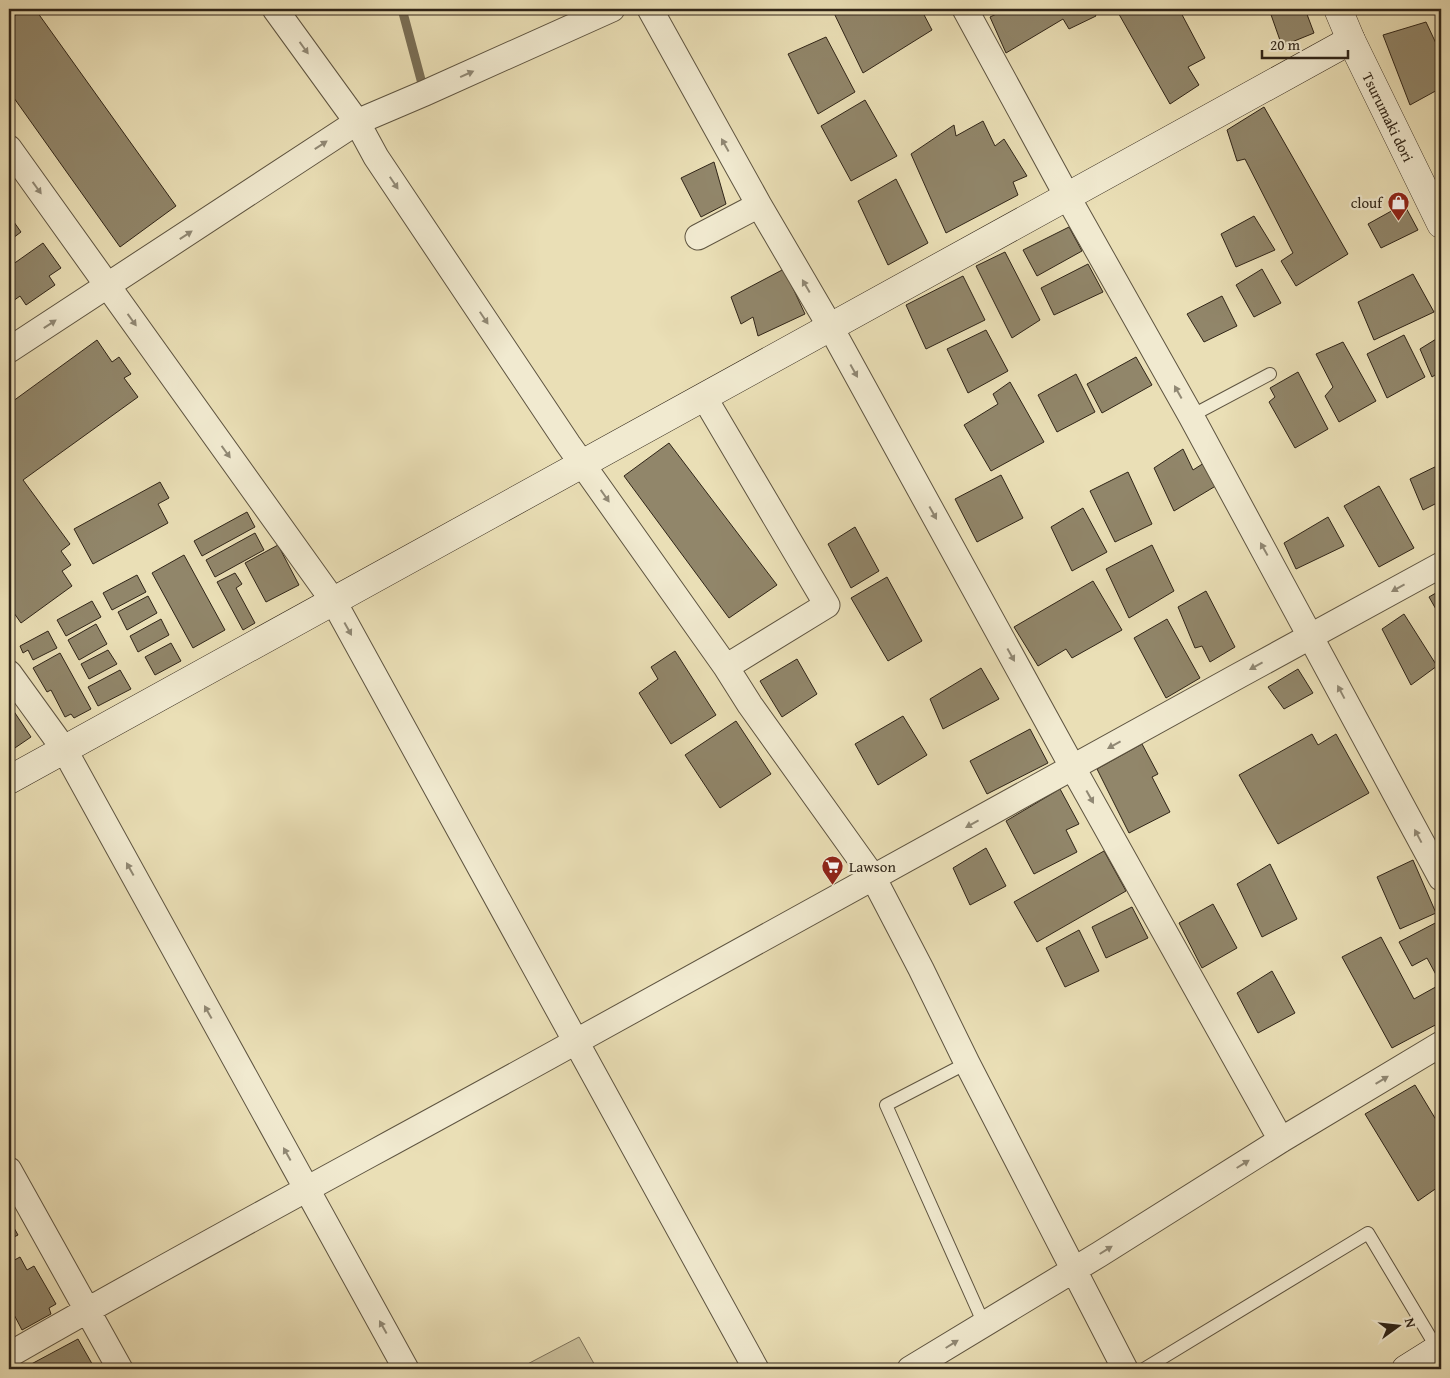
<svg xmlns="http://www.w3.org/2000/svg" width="1450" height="1378" font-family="'Gentium Book Plus',serif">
	<rect width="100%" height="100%" fill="#eadfb6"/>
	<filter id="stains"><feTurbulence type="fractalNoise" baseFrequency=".004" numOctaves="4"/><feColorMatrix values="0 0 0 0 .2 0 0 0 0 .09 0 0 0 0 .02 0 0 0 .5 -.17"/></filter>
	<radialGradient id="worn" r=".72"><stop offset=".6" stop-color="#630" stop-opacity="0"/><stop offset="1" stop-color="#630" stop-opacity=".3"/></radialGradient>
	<!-- green -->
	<path fill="#cabf9b" stroke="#7d725a" d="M579,1337l18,32h-79z"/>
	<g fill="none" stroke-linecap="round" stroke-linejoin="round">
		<!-- stream -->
		<path stroke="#7a6f56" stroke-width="9" d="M402,9l22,82"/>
	</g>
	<!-- building -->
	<path fill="#91866a" stroke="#302518" d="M24,9h11l141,197 -56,41 -111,-156v-71z
		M832,9h89l11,21 -69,43z
		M1007,9h85l4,7 -27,13 -6,-10 -57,34 -16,-36z
		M1116,9h63l26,49 -17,9 11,18 -29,19z
		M1269,9h36l9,24 -32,13z
		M1426,22l15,32v34l-31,17 -27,-70z
		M826,37l29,55 -37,22 -30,-60z
		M865,100l32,56 -46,25 -30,-55z
		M1264,107l84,147 -52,32 -15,-25 12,-8 -48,-94 -8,2 -10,-31z
		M983,121l12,25 9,-7 23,37 -14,6 5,13 -72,38 -35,-79 43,-29 2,11z
		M714,162l12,42 -25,13 -20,-39z
		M896,179l32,64 -40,22 -30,-64z
		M1404,204l14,26 -37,18 -13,-24z
		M9,215l12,17 -12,9z
		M1254,216l21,34 -39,17 -15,-33z
		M1069,227l13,24 -45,25 -14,-26z
		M43,243l18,25 -12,8 6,9 -29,20 -6,-9 -11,8v-37z
		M1005,252l35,68 -28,18 -36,-72z
		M1088,264l15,28 -49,23 -13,-27z
		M784,269l21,45 -47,22 -5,-19 -12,7 -10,-27z
		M1262,269l19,34 -27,14 -18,-32z
		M1413,274l21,38 -60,28 -16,-38z
		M963,276l22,44 -59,29 -20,-44z
		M1222,296l15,30 -33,16 -17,-28z
		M986,330l22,41 -40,22 -21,-44z
		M1404,335l21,42 -38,21 -20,-44z
		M1441,336v35l-9,6 -12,-28z
		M97,340l15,22 7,-5 12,17 -7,4 14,19 -115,83 47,64 -9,7 10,14 -9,6 10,15 -51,37 -12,-17v-202z
		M1343,342l33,59 -37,21 -14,-26 8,-9 -17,-33z
		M1136,357l16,28 -50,28 -15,-29z
		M1298,372l30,57 -33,19 -26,-46 6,-5 -5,-9z
		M1076,374l19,38 -38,20 -19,-37z
		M1010,382l34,60 -53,29 -27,-46 34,-21 -5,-10z
		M669,443l108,142 -48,33 -105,-142z
		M1183,449l10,21 11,-7 15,21 -45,27 -20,-43z
		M1441,464v37l-18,9 -13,-31z
		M1128,472l24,52 -37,18 -25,-51z
		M1001,475l22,43 -46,24 -22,-43z
		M160,482l9,16 -11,6 10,19 -75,41 -19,-35z
		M1379,486l35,62 -35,19 -35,-61z
		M1083,508l24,44 -35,19 -21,-44z
		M247,512l8,15 -53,29 -8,-15z
		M1328,517l16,29 -48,23 -12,-26z
		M855,527l24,44 -28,17 -23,-44z
		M255,533l9,17 -49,27 -9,-17z
		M278,545l21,40 -33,17 -21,-39z
		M1152,545l22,46 -45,27 -23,-49z
		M184,555l41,75 -32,18 -41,-75z
		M235,573l7,11 -6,4 19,35 -12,7 -26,-48z
		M137,575l9,17 -34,18 -9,-17z
		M887,577l35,64 -34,20 -37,-63z
		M1093,581l29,49 -50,28 -6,-9 -28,17 -24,-39z
		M1441,590v28l-12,-21z
		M1206,591l29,56 -25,15 -8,-16 -7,2 -17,-41z
		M148,596l9,17 -30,17 -9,-18z
		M92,601l9,16 -35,19 -9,-16z
		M1404,614l33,52 -26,19 -29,-56z
		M161,619l8,16 -31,17 -8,-16z
		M1167,619l33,59 -34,20 -32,-60z
		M96,624l11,20 -28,16 -11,-20z
		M48,631l9,17 -24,12 -5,-10 -5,3 -3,-7z
		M171,643l10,18 -26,14 -10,-18z
		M108,650l9,14 -28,15 -8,-15z
		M675,651l41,64 -45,29 -32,-51 19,-14 -7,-12z
		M60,653l31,56 -17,9 -3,-4 -6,3 -14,-27 -4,2 -14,-24z
		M797,659l20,35 -35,23 -22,-36z
		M981,668l18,31 -56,30 -13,-30z
		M1298,669l15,24 -29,16 -16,-22z
		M120,670l11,19 -33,17 -10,-19z
		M9,704l22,33 -22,15z
		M903,716l24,39 -49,30 -23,-41z
		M736,721l35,53 -51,34 -35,-53z
		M1030,729l18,34 -61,31 -17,-33z
		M1312,734l6,11 18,-11 33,59 -91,51 -39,-69z
		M1142,744l16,30 -6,3 18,35 -41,21 -32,-64z
		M1060,789l19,35 -13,6 11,22 -43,22 -28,-53z
		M986,848l20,38 -36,19 -17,-37z
		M1104,851l22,40 -89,51 -23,-40z
		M1413,860l23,53 -36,16 -23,-52z
		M1270,864l27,55 -35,18 -25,-53z
		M1213,904l24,44 -35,20 -23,-45z
		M1132,907l16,31 -42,20 -14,-31z
		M1441,920v102l-49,26 -50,-91 39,-20 33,62 27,-15 -14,-26 -15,8 -13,-24z
		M1079,930l20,41 -34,16 -19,-39z
		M1272,971l23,42 -37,20 -21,-40z
		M1415,1085l26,43v57l-23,16 -53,-87z
		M9,1219l9,16 -8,4 3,7 -4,2z
		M20,1257l7,13 7,-4 22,38 -7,4 2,6 -29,16 -13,-25v-6l1,-1 -1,-2v-33z
		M78,1339l17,30h-73z"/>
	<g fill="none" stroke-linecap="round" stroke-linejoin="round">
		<defs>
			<path id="lane" d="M1191,416l79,-42
				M967,1063l-81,42 98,219
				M1144,1369l224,-136 70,117"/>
			<path id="street" d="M275,9l82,113 19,35 192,287 158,223 24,38 123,172 48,92 46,94 158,306
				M650,9l109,196 72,123 242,440 208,372
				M965,9l102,187 124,220 250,462
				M9,148l325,454 422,767
				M698,237l61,-32
				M9,350l348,-228 68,-29 187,-84
				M704,397l123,208 -101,62
				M9,673l55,76 342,620
				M9,1170l111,199
				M9,1355c187,-108 379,-209 568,-314 288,-158 575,-319 864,-476
				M910,1369l190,-115 181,-114 160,-96"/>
			<g id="secondary">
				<path id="s1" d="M1338,9l13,31 90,184"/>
				<path d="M9,780l1342,-740"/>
				<path d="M1406,1369l35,-22"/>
			</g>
		</defs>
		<!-- lane casing -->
		<use href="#lane" stroke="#5e5440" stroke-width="14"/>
		<!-- street casing -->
		<use href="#street" stroke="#5e5440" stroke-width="27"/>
		<!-- secondary casing -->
		<use href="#secondary" stroke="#302518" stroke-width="29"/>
		<!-- lane -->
		<use href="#lane" stroke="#f1ead0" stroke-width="12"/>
		<!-- street -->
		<use href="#street" stroke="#f1ead0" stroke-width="25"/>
		<!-- secondary -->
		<use href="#secondary" stroke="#f1ead0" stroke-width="28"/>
	</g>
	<!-- one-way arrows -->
	<defs><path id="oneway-solid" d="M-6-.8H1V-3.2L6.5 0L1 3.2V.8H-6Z" transform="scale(1.25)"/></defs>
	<g fill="#908874">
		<use href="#oneway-solid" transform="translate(304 48) rotate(54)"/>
		<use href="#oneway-solid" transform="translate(467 74) rotate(-24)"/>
		<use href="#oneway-solid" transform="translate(321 145) rotate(-33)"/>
		<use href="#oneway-solid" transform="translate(725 145) rotate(-119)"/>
		<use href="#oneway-solid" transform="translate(394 183) rotate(56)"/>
		<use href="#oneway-solid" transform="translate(37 188) rotate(54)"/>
		<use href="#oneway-solid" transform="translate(186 235) rotate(-33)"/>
		<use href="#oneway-solid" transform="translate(806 286) rotate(-120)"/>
		<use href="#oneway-solid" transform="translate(484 318) rotate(56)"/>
		<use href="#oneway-solid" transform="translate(132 320) rotate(54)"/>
		<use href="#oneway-solid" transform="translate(50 324) rotate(-33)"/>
		<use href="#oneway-solid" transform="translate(854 371) rotate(61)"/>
		<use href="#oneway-solid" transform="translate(1178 392) rotate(-119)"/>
		<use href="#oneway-solid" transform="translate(226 452) rotate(54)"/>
		<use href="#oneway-solid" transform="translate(605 496) rotate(55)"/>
		<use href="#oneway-solid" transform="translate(933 513) rotate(61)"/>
		<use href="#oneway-solid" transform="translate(1264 549) rotate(-119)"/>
		<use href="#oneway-solid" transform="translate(1398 588) rotate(151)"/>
		<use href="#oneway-solid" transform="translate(348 629) rotate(61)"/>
		<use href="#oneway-solid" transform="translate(1011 655) rotate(61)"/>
		<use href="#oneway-solid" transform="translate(1256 666) rotate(151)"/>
		<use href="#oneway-solid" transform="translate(1341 692) rotate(-118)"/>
		<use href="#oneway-solid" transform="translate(1114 745) rotate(151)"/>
		<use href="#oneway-solid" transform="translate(1090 797) rotate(61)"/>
		<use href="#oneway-solid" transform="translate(972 824) rotate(151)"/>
		<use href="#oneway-solid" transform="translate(1418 836) rotate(-118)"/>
		<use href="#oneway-solid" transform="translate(130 869) rotate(-119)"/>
		<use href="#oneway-solid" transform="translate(208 1012) rotate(-119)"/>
		<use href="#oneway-solid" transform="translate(1382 1080) rotate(-31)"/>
		<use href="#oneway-solid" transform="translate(287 1154) rotate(-119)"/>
		<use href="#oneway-solid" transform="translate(1243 1164) rotate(-32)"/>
		<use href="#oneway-solid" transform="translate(1106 1250) rotate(-32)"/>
		<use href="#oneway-solid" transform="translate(383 1327) rotate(-119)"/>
		<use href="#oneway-solid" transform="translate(952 1344) rotate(-32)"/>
	</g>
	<!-- icons -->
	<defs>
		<symbol id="shop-pin" viewBox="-11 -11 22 30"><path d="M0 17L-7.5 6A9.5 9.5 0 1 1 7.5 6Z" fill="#8f2418" stroke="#f1ead0"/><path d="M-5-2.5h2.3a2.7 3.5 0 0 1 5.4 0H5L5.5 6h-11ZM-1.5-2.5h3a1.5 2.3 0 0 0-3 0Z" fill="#fff"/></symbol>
		<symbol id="supermarket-pin" viewBox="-11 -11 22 30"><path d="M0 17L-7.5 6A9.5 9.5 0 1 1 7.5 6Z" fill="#8f2418" stroke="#f1ead0"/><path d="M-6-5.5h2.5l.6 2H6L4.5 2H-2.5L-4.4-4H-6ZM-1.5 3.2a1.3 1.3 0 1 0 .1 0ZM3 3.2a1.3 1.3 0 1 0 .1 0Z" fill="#fff"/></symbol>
	</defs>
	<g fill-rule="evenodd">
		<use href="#shop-pin" x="1386" y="190" width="25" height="34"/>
		<use href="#supermarket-pin" x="820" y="854" width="25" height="34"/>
	</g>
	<g text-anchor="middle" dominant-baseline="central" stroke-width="4.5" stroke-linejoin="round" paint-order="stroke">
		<!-- street labels -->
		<g font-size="15" fill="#302518" stroke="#f1ead0">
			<text stroke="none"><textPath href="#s1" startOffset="119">Tsurumaki dori</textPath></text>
		</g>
		<!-- poi labels -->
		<g font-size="15" fill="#302518" stroke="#f1ead0" text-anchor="end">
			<text x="1382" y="202">clouf</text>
			<text x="849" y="866" text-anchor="start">Lawson</text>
		</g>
	</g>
	<!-- margin -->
	<rect width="1450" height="1378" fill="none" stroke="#eadfb6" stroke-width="30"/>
	<rect x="10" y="10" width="1430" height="1358" fill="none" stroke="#302518" stroke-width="2.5"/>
	<rect x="15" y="15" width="1420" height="1348" fill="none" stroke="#302518"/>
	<!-- north arrow -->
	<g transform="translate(1398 1326) rotate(75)" stroke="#f1ead0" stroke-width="4" paint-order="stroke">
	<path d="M0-4L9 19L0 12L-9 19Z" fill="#302518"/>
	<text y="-8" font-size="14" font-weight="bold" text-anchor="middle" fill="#302518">N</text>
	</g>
	<!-- scale -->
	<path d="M1262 50v8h86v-8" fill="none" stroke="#302518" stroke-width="2.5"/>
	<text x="1270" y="50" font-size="15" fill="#302518" stroke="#f1ead0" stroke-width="4" paint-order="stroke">20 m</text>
	<rect width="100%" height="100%" filter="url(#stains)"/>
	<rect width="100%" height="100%" fill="url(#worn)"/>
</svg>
